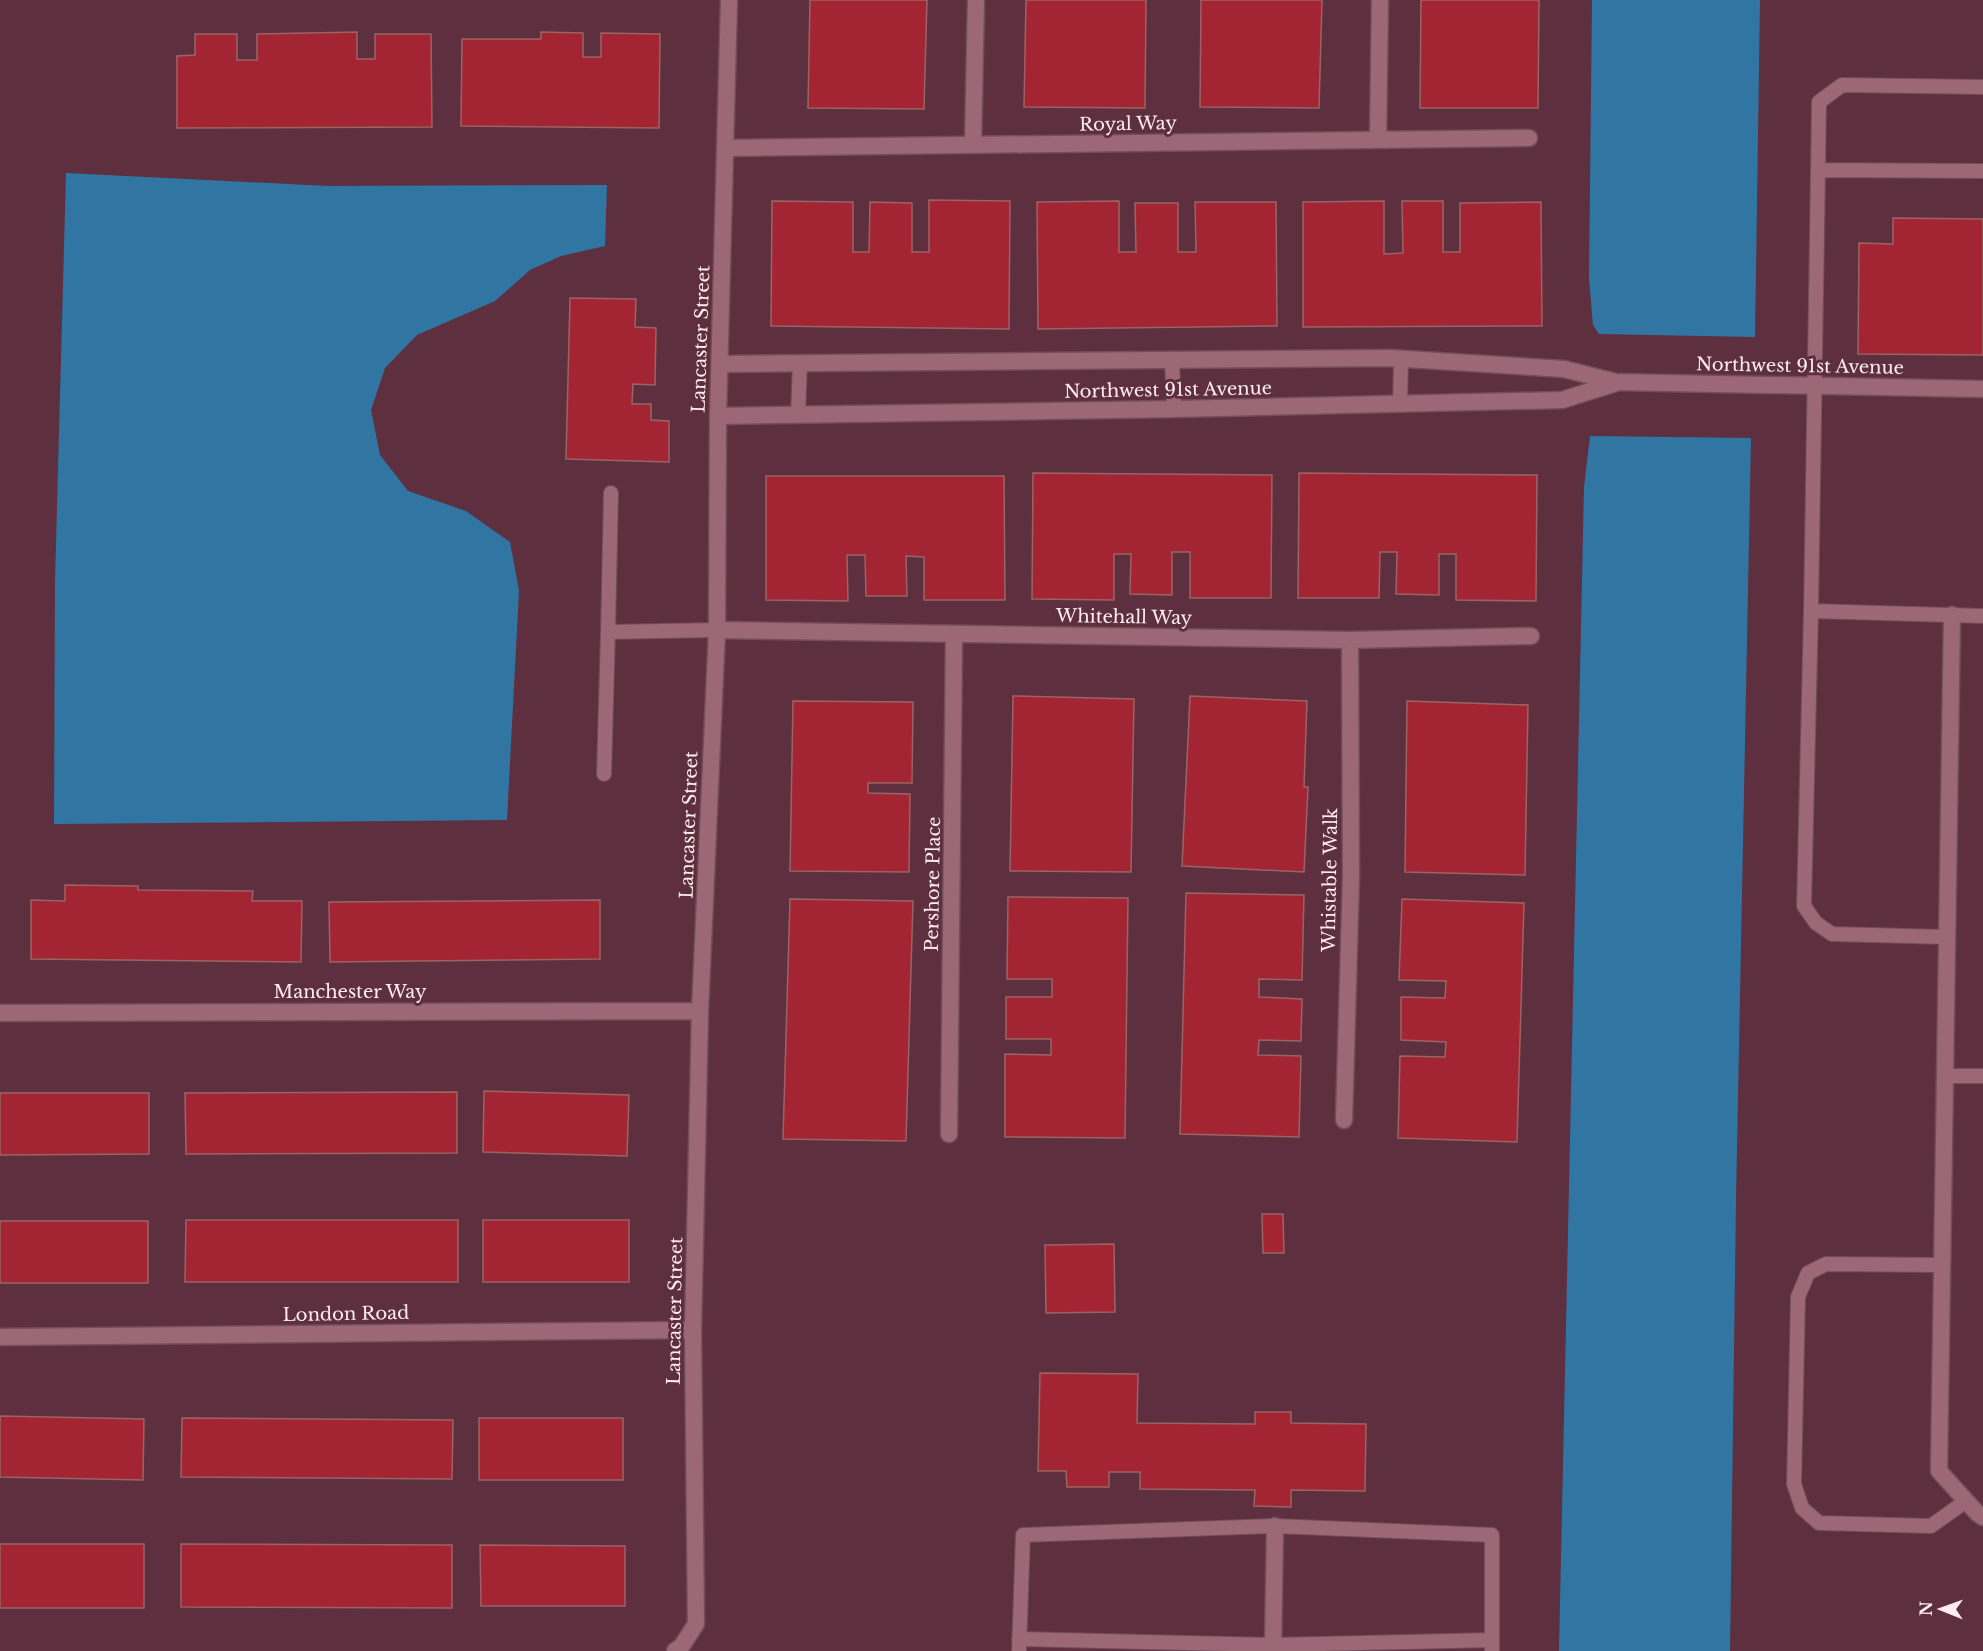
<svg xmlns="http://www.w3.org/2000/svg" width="1983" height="1651" font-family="'Libre Baskerville',serif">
	<rect width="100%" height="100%" fill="#5e2f3f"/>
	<!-- water -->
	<path fill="#3176a2" d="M1592,0h168l-5,337 -156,-3 -6,-9 -4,-47z
		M66,173l262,13 279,-1 -2,61 -44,10 -31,14 -35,31 -78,34 -32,33 -14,42 9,45 28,36 58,20 44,31 9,49 -12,229 -453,4 1,-243z
		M1590,436l161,2 -15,760 -6,453h-171l25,-1164z"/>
	<!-- building -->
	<path fill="#a32433" stroke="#9b6464" stroke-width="1.5" d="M810,0h117l-3,109 -116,-1z
		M1026,0h120l-1,108 -121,-1z
		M1201,0h121l-3,108 -119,-1z
		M1421,0h118l-1,108h-118z
		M357,32v27h18v-25h56l1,93 -255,1v-72l18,-1v-21h42v26h20v-26z
		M541,32l42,1v24h18v-24l59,1 -1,94 -198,-2 1,-87h79z
		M929,200l81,1 -1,128 -238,-3 1,-125 81,1v50h16l1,-50 42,1v49h17z
		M1119,201v51h17l-1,-49h43v49h18l-1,-50h81l1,124 -239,3 -1,-127z
		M1384,201v53l19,-1 -1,-52h41v51h17v-49l81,-1 1,124 -239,1v-125z
		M1893,218l90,1v136l-125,-1 1,-111 34,1z
		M570,298l66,1 -1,28 21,1 -1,57 -22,-1 -1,20h19v16l18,1v41l-103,-3z
		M1033,473l239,2 -1,123h-81v-46h-18v43l-42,-1 1,-40h-17v46l-82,-1z
		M1299,473l238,2 -1,126 -80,-1v-46h-17v41l-43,-1 1,-42h-17l-1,46h-81z
		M766,476h238l1,124h-81v-43l-18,-1 1,40h-41l-1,-41h-18l1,46 -82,-1z
		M1013,696l121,3 -3,173 -121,-1z
		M1190,696l117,5 -3,86h4l-4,85 -122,-6z
		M793,701l120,1 -1,81h-44v10l42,1 -1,78 -119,-1z
		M1407,701l121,4 -3,170 -120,-3z
		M65,885l73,1v4l115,1 -1,10h50l-1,61 -270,-3v-59l34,1z
		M1186,893l118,2 -2,85 -43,-1v18l43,2 -1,42 -42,-1 -1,15 43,1 -2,81 -119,-3z
		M1008,897l120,1 -3,240 -120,-1v-83l46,1v-16h-45v-42h46v-18h-45z
		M790,899l123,2 -7,240 -123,-2z
		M1402,899l122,4 -7,239 -119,-4 2,-82 45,1 1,-15 -45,-2v-43l44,1 1,-17 -47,-1z
		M600,900v59l-270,3 -1,-60z
		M484,1091l145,4 -2,61 -144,-4z
		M457,1092v61l-271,1 -1,-61z
		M0,1093h149v61l-149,1z
		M1262,1214h21l1,39h-21z
		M186,1220h272v62h-273z
		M483,1220h146v62h-146z
		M0,1221h148v62h-148z
		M1114,1244l1,68 -69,1 -1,-68z
		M1040,1373l98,1 -1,49 118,1v-12h36v11l75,1 -1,67 -74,-1v17l-37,-1 1,-16 -115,-1v-17h-31v15h-42l-1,-16h-28z
		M0,1416l144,3 -1,61 -143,-3z
		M182,1418l271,2 -1,59 -271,-2z
		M479,1418h144v62h-144z
		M0,1544h144v64h-144z
		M181,1544l271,1v63l-271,-1z
		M480,1545l145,1v60h-144z"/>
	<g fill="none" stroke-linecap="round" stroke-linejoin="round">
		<defs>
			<path id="service" d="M1818,170l1,-68 23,-17 141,2
				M1172,360l2,49
				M1400,404l1,-45
				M798,415l2,-52
				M1811,611l7,-441 165,1
				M608,632l3,-139
				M604,774l4,-142 109,-2
				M1947,937l-115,-3 -16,-11 -12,-17 7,-295 172,5
				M1945,1076h38
				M1942,1265l-116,-1 -18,9 -10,24 -4,187 8,24 17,15 112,3 35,-25
				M1019,1639l254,6 219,-5
				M1019,1651l4,-116 252,-9 217,9v116"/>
			<path id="minor" d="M1378,140l2,-140
				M973,145l3,-145
				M727,148l802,-10
				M720,364l670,-6 174,11 52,13 367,7
				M718,416l456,-7 388,-9 54,-17
				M1952,615l-13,856 38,42 6,4
				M717,630l633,10 181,-4
				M0,1013l700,-2
				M1344,1120l7,-243 -1,-237
				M949,1134l5,-500
				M0,1337l693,-7
				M675,1651l6,-4 15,-23 -3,-294 7,-319 17,-381 1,-214 11,-416
				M1273,1651l2,-125"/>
		</defs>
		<!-- service casing -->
		<use href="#service" stroke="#724d5a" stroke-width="16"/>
		<!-- minor casing -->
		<use href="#minor" stroke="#724d5a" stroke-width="19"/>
		<!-- service -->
		<use href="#service" stroke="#9c6777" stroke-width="14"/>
		<!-- minor -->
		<use href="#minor" stroke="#9c6777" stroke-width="16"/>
	</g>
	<g text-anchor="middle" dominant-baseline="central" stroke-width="6" stroke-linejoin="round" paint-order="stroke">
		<!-- street labels -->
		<g font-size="18" fill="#feecf1" stroke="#5e2f3f">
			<text transform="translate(1128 124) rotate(-1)">Royal Way</text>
			<text transform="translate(701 339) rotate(-88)">Lancaster Street</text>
			<text transform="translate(1800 366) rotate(1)">Northwest 91st Avenue</text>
			<text transform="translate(1168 390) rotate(-1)">Northwest 91st Avenue</text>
			<text transform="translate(1124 617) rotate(1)">Whitehall Way</text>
			<text transform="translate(689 825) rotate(-88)">Lancaster Street</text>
			<text transform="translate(1330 880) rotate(-89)">Whistable Walk</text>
			<text transform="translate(933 884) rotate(-89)">Pershore Place</text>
			<text x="350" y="992">Manchester Way</text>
			<text transform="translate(675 1311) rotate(-89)">Lancaster Street</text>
			<text transform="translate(346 1314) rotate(-1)">London Road</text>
		</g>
	</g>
	<!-- north arrow -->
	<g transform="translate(1941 1609) rotate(271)" stroke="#5e2f3f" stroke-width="4.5" paint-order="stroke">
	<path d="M0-4.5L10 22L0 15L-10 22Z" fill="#feecf1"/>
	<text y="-9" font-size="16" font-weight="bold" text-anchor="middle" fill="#feecf1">N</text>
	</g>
</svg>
